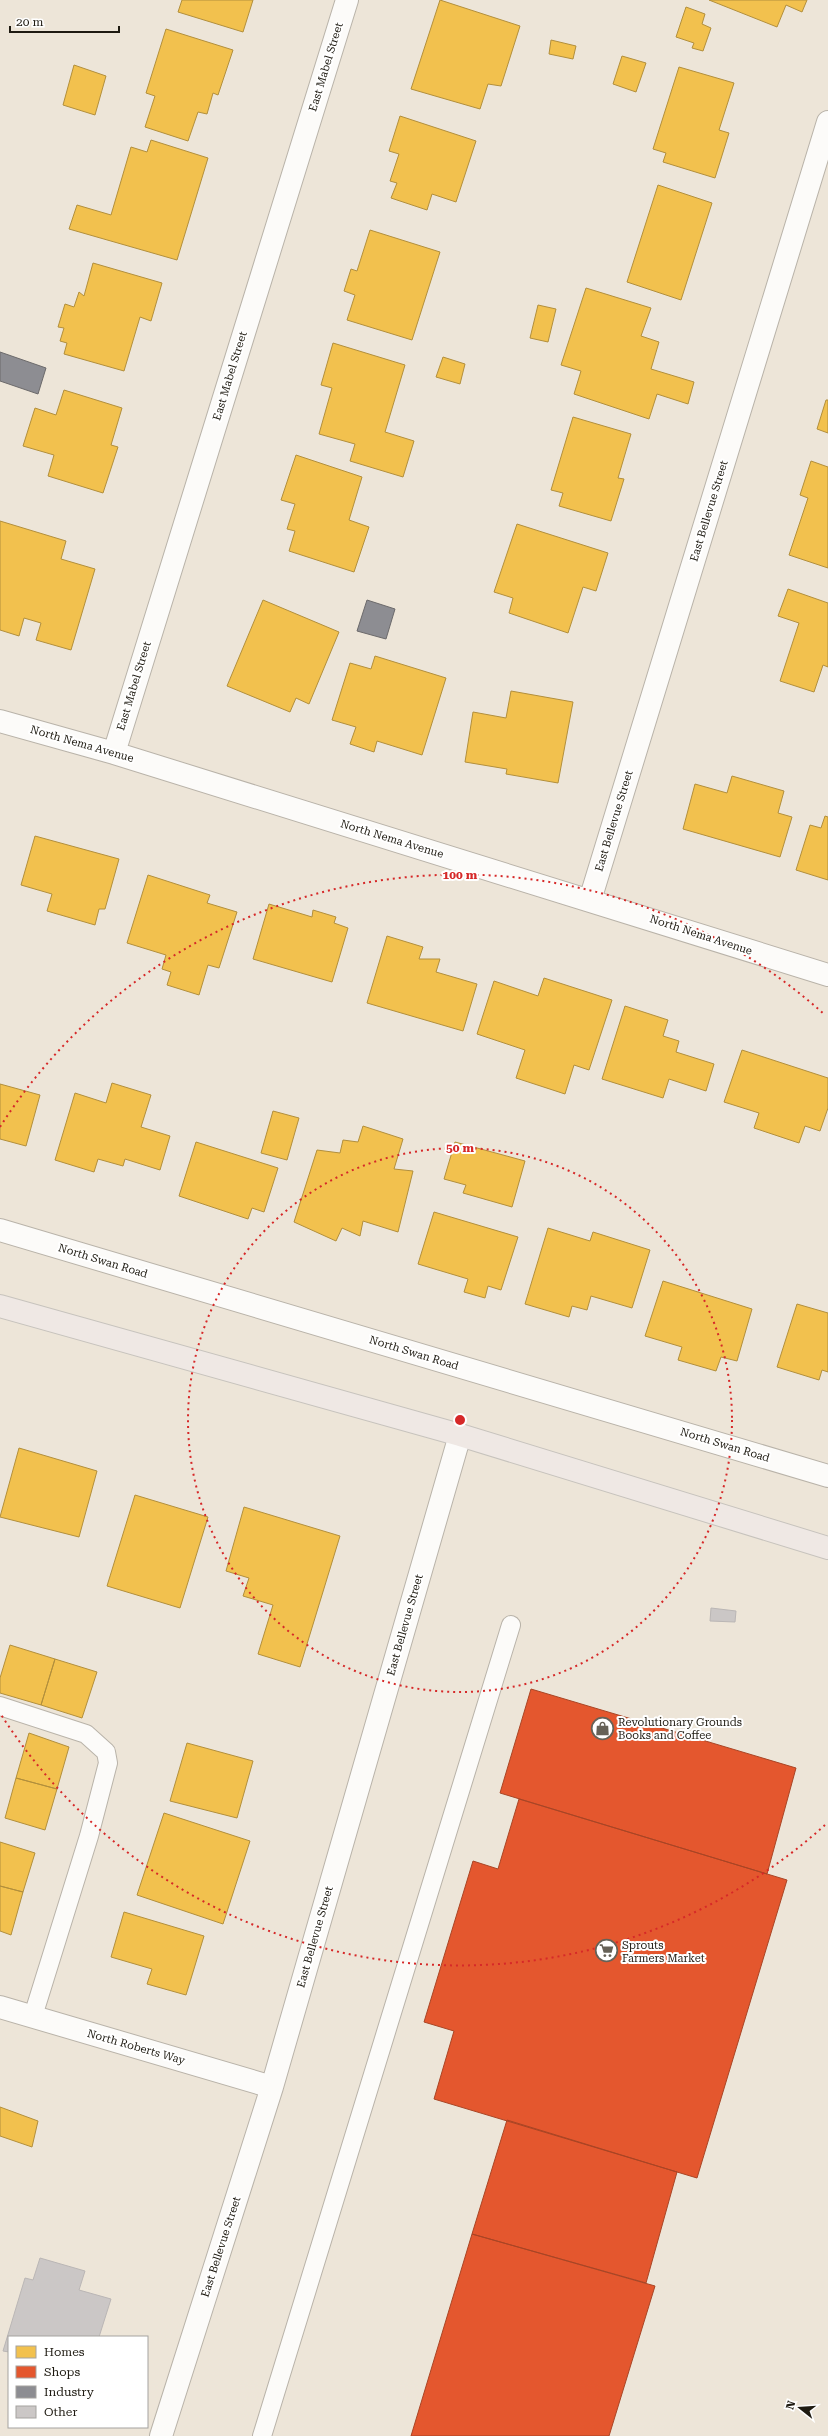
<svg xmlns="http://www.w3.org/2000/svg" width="828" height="2436" font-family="'Roboto Serif',serif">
	<rect width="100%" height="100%" fill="#ede5d8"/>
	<!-- homes -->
	<path fill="#f2c14e" stroke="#b28f3c" d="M182,0h71l-10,32 -65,-20z
		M440,0l80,26 -19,60 -13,-2 -8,25 -69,-20z
		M709,0h98l-5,12 -16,-7 -9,22z
		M686,7l19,7 -3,10 9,4 -8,23 -11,-3 2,-5 -18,-6z
		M166,29l67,21 -15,45 -5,-2 -6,21 -9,-2 -10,29 -43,-14 10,-31 -9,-3z
		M551,40l25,6 -3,13 -24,-5z
		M622,56l24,7 -10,29 -23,-8z
		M74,65l32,11 -11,39 -32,-10z
		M679,67l55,16 -15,47 10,3 -14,45 -52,-16 3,-9 -13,-4z
		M400,116l76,25 -20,61 -24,-8 -5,16 -36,-12 6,-15 -7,-2 9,-27 -10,-3z
		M151,140l57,18 -31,102 -108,-31 8,-24 34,10 20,-68 16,5z
		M658,185l54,18 -31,97 -54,-18z
		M370,230l70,22 -28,88 -65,-20 8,-25 -11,-4 7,-22 6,2z
		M93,263l69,20 -11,38 -11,-4 -16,54 -60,-17 3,-11 -7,-2 4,-13 -6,-1 7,-23 9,3 5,-15 5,4z
		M586,288l65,20 -10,28 18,6 -8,27 43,13 -6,22 -31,-10 -8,25 -75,-25 7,-23 -20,-6z
		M538,305l18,4 -8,33 -18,-4z
		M333,343l72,22 -20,67 29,9 -11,36 -53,-16 5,-17 -36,-10 13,-46 -11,-3z
		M443,357l22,7 -5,20 -24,-7z
		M64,390l58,18 -11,37 7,2 -15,46 -55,-17 6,-21 -31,-9 12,-38 21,7z
		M826,400h2v33l-11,-4z
		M573,417l58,17 -13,44 6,1 -13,42 -52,-15 4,-13 -12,-3z
		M296,455l66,22 -13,43 20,7 -15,45 -65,-21 6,-20 -8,-2 8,-25 -14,-4z
		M811,461l17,6v101l-39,-13 19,-57 -8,-3z
		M0,521l66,20 -5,18 34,10 -24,81 -35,-10 5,-17 -17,-5 -5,18 -19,-6z
		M517,524l91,29 -12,38 -13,-4 -15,46 -59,-20 4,-15 -19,-6z
		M788,589l40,14v64l-5,-2 -9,27 -34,-11 19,-58 -21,-7z
		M263,600l76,32 -30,72 -13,-6 -6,14 -63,-26z
		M375,656l71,22 -24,77 -45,-14 -3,11 -24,-8 6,-17 -24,-7 18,-57 21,6z
		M511,691l62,11 -15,81 -52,-9 1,-5 -42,-7 8,-50 33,6z
		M732,776l52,15 -6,22 14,4 -12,40 -97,-28 12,-45 32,9z
		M825,816l3,1v63l-32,-10 14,-45 11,3z
		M35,836l84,23 -14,50h-6l-4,16 -48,-14 5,-17 -31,-9z
		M148,875l62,20 -3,8 30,9 -18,56 -11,-3 -9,30 -32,-10 4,-13 -9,-3 4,-14 -39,-12z
		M269,904l43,13 1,-7 23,7 -2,6 14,5 -16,54 -79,-23z
		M387,936l36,11 -4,12h21l-4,13 41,12 -14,47 -96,-28z
		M544,978l68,22 -23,70 -15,-5 -9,29 -49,-16 9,-28 -48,-16 17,-53 44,15z
		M625,1006l43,14 -5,16 16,5 -3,11 38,12 -8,27 -37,-12 -6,19 -61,-19z
		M742,1050l86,28v30l-8,23 -15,-5 -6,17 -45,-15 5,-15 -35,-11z
		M112,1083l39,12 -10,32 29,9 -10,34 -35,-11 -2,7 -25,-7 -4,13 -39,-12 20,-67 31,10z
		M0,1084l40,11 -14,51 -26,-7z
		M273,1111l26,7 -12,42 -26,-7z
		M363,1126l40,13 -9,30 19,2 -15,61 -35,-11 -3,15 -18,-8 -6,13 -42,-19 23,-72 23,3 3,-13 15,2z
		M196,1142l82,26 -14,44 -12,-4 -4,11 -69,-23z
		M455,1142l70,19 -13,46 -49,-14 3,-8 -22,-6z
		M434,1212l84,25 -17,53 -13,-4 -3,12 -21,-6 4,-13 -50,-15z
		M548,1228l42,13 3,-9 57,18 -18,58 -41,-12 -4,14 -15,-4 -3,11 -44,-13z
		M663,1281l89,28 -15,52 -16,-4 -5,14 -38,-11 4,-13 -37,-11z
		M797,1304l31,9v59l-6,-2 -3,10 -42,-13z
		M19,1448l78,23 -18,66 -79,-20z
		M135,1495l73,22 -28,91 -73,-22z
		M244,1507l96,29 -40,131 -42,-13 15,-49 -30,-9 6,-18 -23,-7z
		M10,1645l45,14 -14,46 -41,-12v-15z
		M55,1659l42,13 -15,46 -41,-13z
		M29,1733l40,14 -12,42 -41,-11z
		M187,1743l66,18 -16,57 -67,-17z
		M16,1778l41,11 -12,41 -40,-12z
		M164,1813l86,28 -27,83 -86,-29z
		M0,1842l35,11 -12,39 -23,-6z
		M0,1886l23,6 -12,43 -11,-4z
		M124,1912l80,24 -18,59 -39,-11 5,-15 -41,-12z
		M0,2107l38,14 -6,26 -32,-11z"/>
	<!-- shops -->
	<path fill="#e4572e" stroke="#a94525" d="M531,1689l265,79 -29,106 -267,-81z
		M519,1799l268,81 -90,298 -263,-79 20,-68 -30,-9 49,-161 25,8z
		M507,2120l170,52 -31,111 -174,-49z
		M472,2234l183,52 -46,150h-198z"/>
	<!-- industry -->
	<path fill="#8d8d92" stroke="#6c6a6b" d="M0,352l46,16 -8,26 -38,-13z
		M367,600l28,9 -9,30 -29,-8z"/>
	<!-- building -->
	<path fill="#cbc7c6" stroke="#bab6b5" d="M711,1608l25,3 -1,11 -25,-1z
		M40,2258l45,13 -6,19 32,9 -12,38h-90v15l-6,-1 22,-73 8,2z"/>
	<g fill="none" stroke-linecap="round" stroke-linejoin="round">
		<defs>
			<path id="service" d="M0,1706l86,28 20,18 2,11 -19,73 -56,180
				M262,2436l249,-811"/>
			<path id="minor" d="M0,721l114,32 714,222
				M114,753l233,-753
				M590,900l238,-778
				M0,1230l828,246
				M0,2007l272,80
				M161,2436l111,-349 188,-652"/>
			<path id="primary" d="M0,1306l460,129 368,113"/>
		</defs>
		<!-- service casing -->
		<use href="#service" stroke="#b9b3a9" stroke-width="20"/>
		<!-- minor casing -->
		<use href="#minor" stroke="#b9b3a9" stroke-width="24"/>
		<!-- primary casing -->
		<use href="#primary" stroke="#c7c3bd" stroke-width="24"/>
		<!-- service -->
		<use href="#service" stroke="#fcfbf9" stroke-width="18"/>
		<!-- minor -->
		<use href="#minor" stroke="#fcfbf9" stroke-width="22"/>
		<!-- primary -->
		<use href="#primary" stroke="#efe8e4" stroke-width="22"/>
	</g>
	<!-- distance rings -->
	<g fill="none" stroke="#d62828" stroke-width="2" stroke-dasharray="2 4">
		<circle cx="460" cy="1420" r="272"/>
		<path d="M825 1825A545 545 0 0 1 0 1713M0 1127A545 545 0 0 1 825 1015"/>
	</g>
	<!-- icons -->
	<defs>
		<symbol id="shop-ring" viewBox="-11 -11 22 22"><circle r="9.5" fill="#fff" stroke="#666157" stroke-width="1.5"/><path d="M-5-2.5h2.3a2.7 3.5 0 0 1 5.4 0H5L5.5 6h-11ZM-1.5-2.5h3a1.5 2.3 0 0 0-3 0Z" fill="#666157"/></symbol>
		<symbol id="supermarket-ring" viewBox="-11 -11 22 22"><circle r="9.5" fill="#fff" stroke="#666157" stroke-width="1.5"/><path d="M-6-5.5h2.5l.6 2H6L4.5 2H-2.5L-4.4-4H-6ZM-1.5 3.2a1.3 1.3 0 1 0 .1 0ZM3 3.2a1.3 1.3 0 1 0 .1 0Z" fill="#666157"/></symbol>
	</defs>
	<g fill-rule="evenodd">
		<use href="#shop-ring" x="590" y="1716" width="25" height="25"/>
		<use href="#supermarket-ring" x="594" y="1938" width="25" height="25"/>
	</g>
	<g text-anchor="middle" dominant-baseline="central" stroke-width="4" stroke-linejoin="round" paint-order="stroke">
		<!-- street labels -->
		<g font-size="11" fill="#1e1a11" stroke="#fff">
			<text transform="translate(326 67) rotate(-73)">East Mabel Street</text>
			<text transform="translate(230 376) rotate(-73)">East Mabel Street</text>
			<text transform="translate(709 511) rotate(-73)">East Bellevue Street</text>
			<text transform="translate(134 686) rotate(-73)">East Mabel Street</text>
			<text transform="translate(82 744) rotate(16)">North Nema Avenue</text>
			<text transform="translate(614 821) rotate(-73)">East Bellevue Street</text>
			<text transform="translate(392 839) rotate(17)">North Nema Avenue</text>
			<text transform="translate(701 935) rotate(18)">North Nema Avenue</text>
			<text transform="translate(103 1261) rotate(17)">North Swan Road</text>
			<text transform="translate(414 1353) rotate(17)">North Swan Road</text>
			<text transform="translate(725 1445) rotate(17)">North Swan Road</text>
			<text transform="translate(405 1625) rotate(-74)">East Bellevue Street</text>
			<text transform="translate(315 1937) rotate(-74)">East Bellevue Street</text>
			<text transform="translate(136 2047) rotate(16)">North Roberts Way</text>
			<text transform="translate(221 2247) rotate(-72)">East Bellevue Street</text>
		</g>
		<!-- poi labels -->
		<g font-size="11" fill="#1e1a11" stroke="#fff" text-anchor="start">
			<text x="618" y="1722">Revolutionary Grounds<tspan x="618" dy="13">Books and Coffee</tspan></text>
			<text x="622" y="1945">Sprouts<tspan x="622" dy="13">Farmers Market</tspan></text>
		</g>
	</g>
	<circle cx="460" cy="1420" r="6" fill="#d62828" stroke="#fff" stroke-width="2"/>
	<g font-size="12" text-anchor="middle" font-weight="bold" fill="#d62828" stroke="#fff" stroke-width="4" stroke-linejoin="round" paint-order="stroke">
		<text x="460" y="879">100 m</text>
		<text x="460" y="1152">50 m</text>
	</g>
	<!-- legend -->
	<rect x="8" y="2336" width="140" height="92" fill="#ffffff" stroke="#a5a3a0"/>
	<rect x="16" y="2346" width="20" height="12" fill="#f2c14e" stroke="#a5a3a0"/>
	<text x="44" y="2356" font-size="12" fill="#1e1a11">Homes</text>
	<rect x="16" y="2366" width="20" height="12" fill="#e4572e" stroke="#a5a3a0"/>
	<text x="44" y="2376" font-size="12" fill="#1e1a11">Shops</text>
	<rect x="16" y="2386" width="20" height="12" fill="#8d8d92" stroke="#a5a3a0"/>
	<text x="44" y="2396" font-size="12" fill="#1e1a11">Industry</text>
	<rect x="16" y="2406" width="20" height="12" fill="#cbc7c6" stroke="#a5a3a0"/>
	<text x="44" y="2416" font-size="12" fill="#1e1a11">Other</text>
	<!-- north arrow -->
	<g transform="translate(800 2408) rotate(287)" stroke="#ffffff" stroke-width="3" paint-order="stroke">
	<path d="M0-3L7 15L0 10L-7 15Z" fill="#1e1a11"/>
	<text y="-6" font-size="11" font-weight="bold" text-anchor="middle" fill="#1e1a11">N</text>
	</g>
	<!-- scale -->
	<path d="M10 26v6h109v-6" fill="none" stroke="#1e1a11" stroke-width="2"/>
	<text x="16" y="26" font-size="12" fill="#1e1a11" stroke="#ffffff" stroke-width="3" paint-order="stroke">20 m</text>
</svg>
